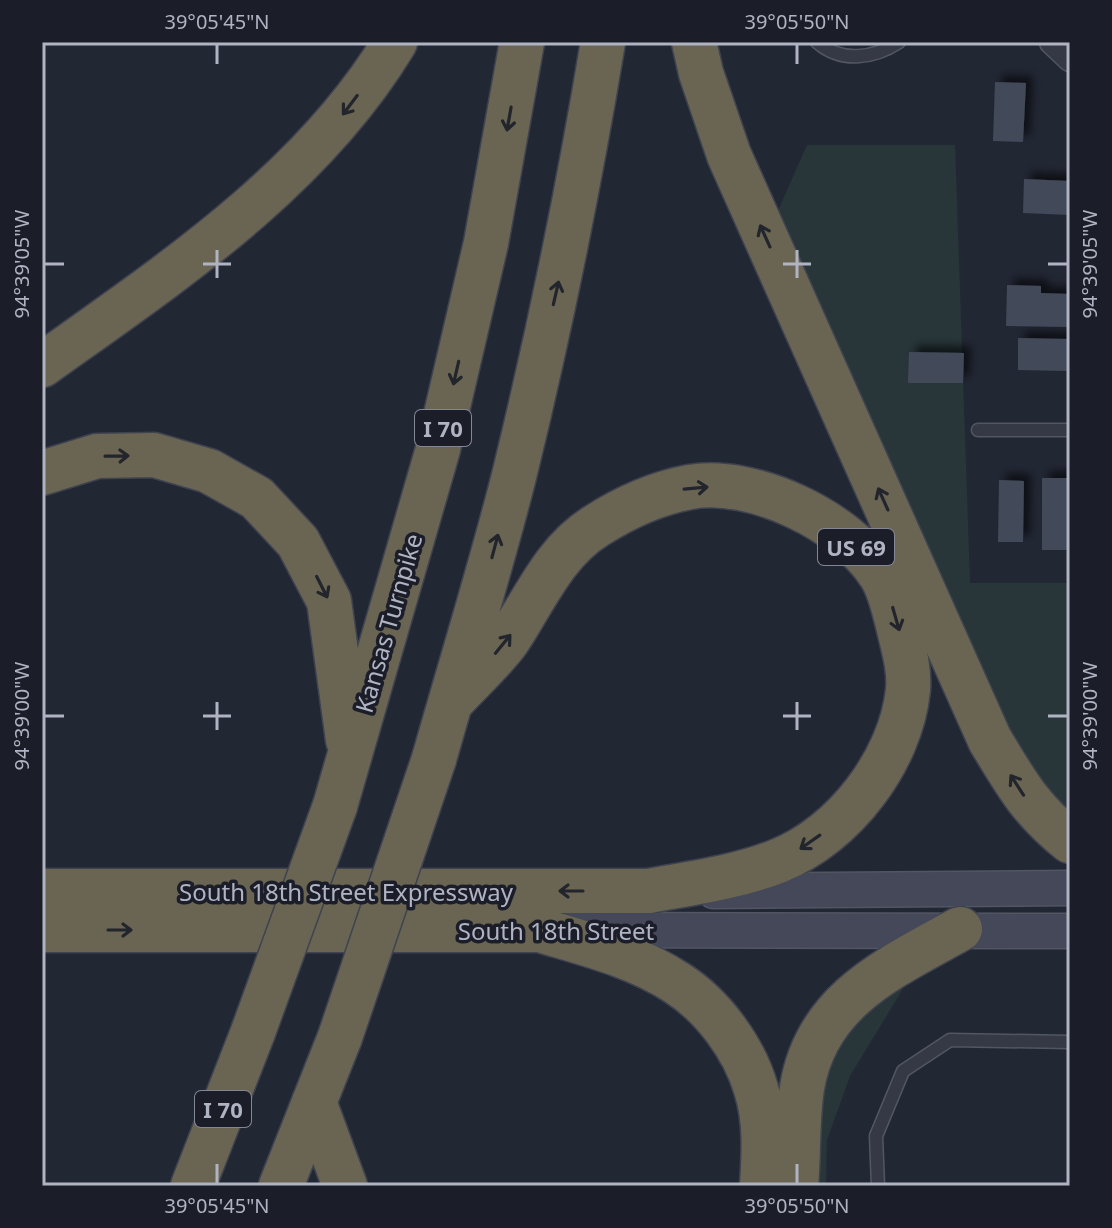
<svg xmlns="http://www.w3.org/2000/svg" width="1112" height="1228" font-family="'Noto Sans',sans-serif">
	<defs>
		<filter id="shadow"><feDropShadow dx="7" dy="-7" stdDeviation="4" flood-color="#0009"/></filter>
	</defs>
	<rect width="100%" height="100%" fill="#222734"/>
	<!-- green -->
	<path fill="#283639" d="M807,145h148l15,438h100v237l-40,-48 -145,-308 -108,-251z
		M907,982l-57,94 -23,64 -1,46h-12l8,-102 28,-66z"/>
	<!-- building -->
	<path fill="#434959" filter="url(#shadow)" d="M995,82l31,1 -3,59 -30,-1z
		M1024,179l46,2v34l-47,-2z
		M1007,285l34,1v7l29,1v33l-64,-1z
		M1018,338l50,1 -1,32 -49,-1z
		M909,352l55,1 -1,30h-55z
		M1042,478h28v72h-28z
		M999,480l25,1 -1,61h-25z"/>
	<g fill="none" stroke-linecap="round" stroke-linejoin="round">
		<defs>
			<path id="service" d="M817,42c24,21 56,17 82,0
				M978,430h92
				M878,1186l-2,-50 27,-65 47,-31 120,2"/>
			<path id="minor" d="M1052,42l18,17"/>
			<path id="secondary" d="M714,891l356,-3
				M569,930l501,1"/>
			<path id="motorway" d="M694,42l7,31 28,82 261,585c26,43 40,69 80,101
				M42,365c129,-92 270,-185 353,-323
				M42,473l55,-17 57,-1 55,16 48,27 41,44 31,59 19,139
				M434,759c27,-96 57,-191 81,-287 35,-143 64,-286 88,-430
				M335,806l103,-357 48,-206 36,-201
				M42,891h607c43,-8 89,-14 129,-30 66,-26 123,-101 130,-171 2,-21 -5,-44 -10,-65 -4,-16 -9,-38 -18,-51 -34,-53 -127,-98 -190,-87 -32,6 -66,21 -94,39 -42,26 -62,75 -88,114 -16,22 -39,42 -57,62
				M42,930h498c46,14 96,26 137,53 36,23 67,65 79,106 10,31 8,65 6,97
				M314,1102l31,84
				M193,1186l60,-154
				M281,1186l59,-149
				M796,1186c3,-32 1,-66 6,-98 14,-88 88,-120 158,-159"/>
		</defs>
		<!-- service casing -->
		<use href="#service" stroke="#525663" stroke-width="15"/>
		<!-- minor casing -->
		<use href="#minor" stroke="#525663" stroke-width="27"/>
		<!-- secondary casing -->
		<use href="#secondary" stroke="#525663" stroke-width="37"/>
		<!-- motorway casing -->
		<use href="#motorway" stroke="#3f4350" stroke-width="47"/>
		<!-- service -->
		<use href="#service" stroke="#353945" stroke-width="12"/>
		<!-- minor -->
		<use href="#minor" stroke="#353945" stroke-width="24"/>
		<!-- secondary -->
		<use href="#secondary" stroke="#444858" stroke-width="34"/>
		<!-- motorway -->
		<use href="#motorway" stroke="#6a6553" stroke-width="44"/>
		<defs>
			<path id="motorway-bridge" d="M253,1032l82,-226
				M340,1037l94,-278"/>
		</defs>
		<!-- motorway-bridge casing -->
		<use href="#motorway-bridge" stroke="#3f4350" stroke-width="47" stroke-linecap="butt"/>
		<!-- motorway-bridge -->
		<use href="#motorway-bridge" stroke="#6a6553" stroke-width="44"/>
	</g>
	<!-- one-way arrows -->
	<defs><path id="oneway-shaft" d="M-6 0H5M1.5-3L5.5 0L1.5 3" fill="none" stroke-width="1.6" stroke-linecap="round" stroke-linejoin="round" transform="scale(2)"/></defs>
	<g stroke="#23252d">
		<use href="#oneway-shaft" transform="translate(350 105) rotate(127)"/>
		<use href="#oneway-shaft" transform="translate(509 119) rotate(100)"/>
		<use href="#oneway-shaft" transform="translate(765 236) rotate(-114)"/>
		<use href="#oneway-shaft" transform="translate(556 293) rotate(-77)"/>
		<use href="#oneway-shaft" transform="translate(456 373) rotate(103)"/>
		<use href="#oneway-shaft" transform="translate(117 456) rotate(-1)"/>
		<use href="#oneway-shaft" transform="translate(696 488) rotate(-5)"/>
		<use href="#oneway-shaft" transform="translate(883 499) rotate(-114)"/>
		<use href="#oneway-shaft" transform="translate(495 546) rotate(-75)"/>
		<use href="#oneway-shaft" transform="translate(322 587) rotate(63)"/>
		<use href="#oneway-shaft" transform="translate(896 619) rotate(74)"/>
		<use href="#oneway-shaft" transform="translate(503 644) rotate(-51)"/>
		<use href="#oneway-shaft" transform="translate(1017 785) rotate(-123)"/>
		<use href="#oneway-shaft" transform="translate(810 842) rotate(145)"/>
		<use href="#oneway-shaft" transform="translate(571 891) rotate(-180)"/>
		<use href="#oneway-shaft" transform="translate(120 930)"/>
	</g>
	<!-- ticks -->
	<path fill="none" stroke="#afb3c2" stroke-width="3" d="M217,44v20M797,44v20M217,250v28M797,250v28M44,264h20M203,264h28M783,264h28M1048,264h20M217,702v28M797,702v28M44,716h20M203,716h28M783,716h28M1048,716h20M217,1164v20M797,1164v20"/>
	<g text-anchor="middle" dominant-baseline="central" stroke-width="7" stroke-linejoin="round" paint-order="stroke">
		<!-- shield labels -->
		<g fill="#1b1e29" stroke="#838694" stroke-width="2">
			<rect x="415" y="410" width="56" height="36" rx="6"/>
			<rect x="818" y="529" width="76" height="36" rx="6"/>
			<rect x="195" y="1091" width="56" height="36" rx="6"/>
		</g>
		<g font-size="22" font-weight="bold" fill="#afb3c2">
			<text x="443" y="428">I 70</text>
			<text x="856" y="547">US 69</text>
			<text x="223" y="1109">I 70</text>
		</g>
		<!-- street labels -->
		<g font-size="24" fill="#afb3c2" stroke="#1b1e29">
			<text transform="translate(388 623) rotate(-74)">Kansas Turnpike</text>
			<text x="346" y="891">South 18th Street Expressway</text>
			<text x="556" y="930">South 18th Street</text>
		</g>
	</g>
	<!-- border -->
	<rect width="1112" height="1228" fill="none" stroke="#1b1e29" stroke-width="88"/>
	<rect x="44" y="44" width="1024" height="1140" fill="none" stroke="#afb3c2" stroke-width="3"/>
	<g font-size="20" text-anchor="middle" fill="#afb3c2">
		<text x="217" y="29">39°05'45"N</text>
		<text x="797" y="29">39°05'50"N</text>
		<text transform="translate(1090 264) rotate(-90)" y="7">94°39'05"W</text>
		<text transform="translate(22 264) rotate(-90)" y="7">94°39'05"W</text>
		<text transform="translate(1090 716) rotate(-90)" y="7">94°39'00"W</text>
		<text transform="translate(22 716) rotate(-90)" y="7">94°39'00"W</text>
		<text x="217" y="1213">39°05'45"N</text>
		<text x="797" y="1213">39°05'50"N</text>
	</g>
</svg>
